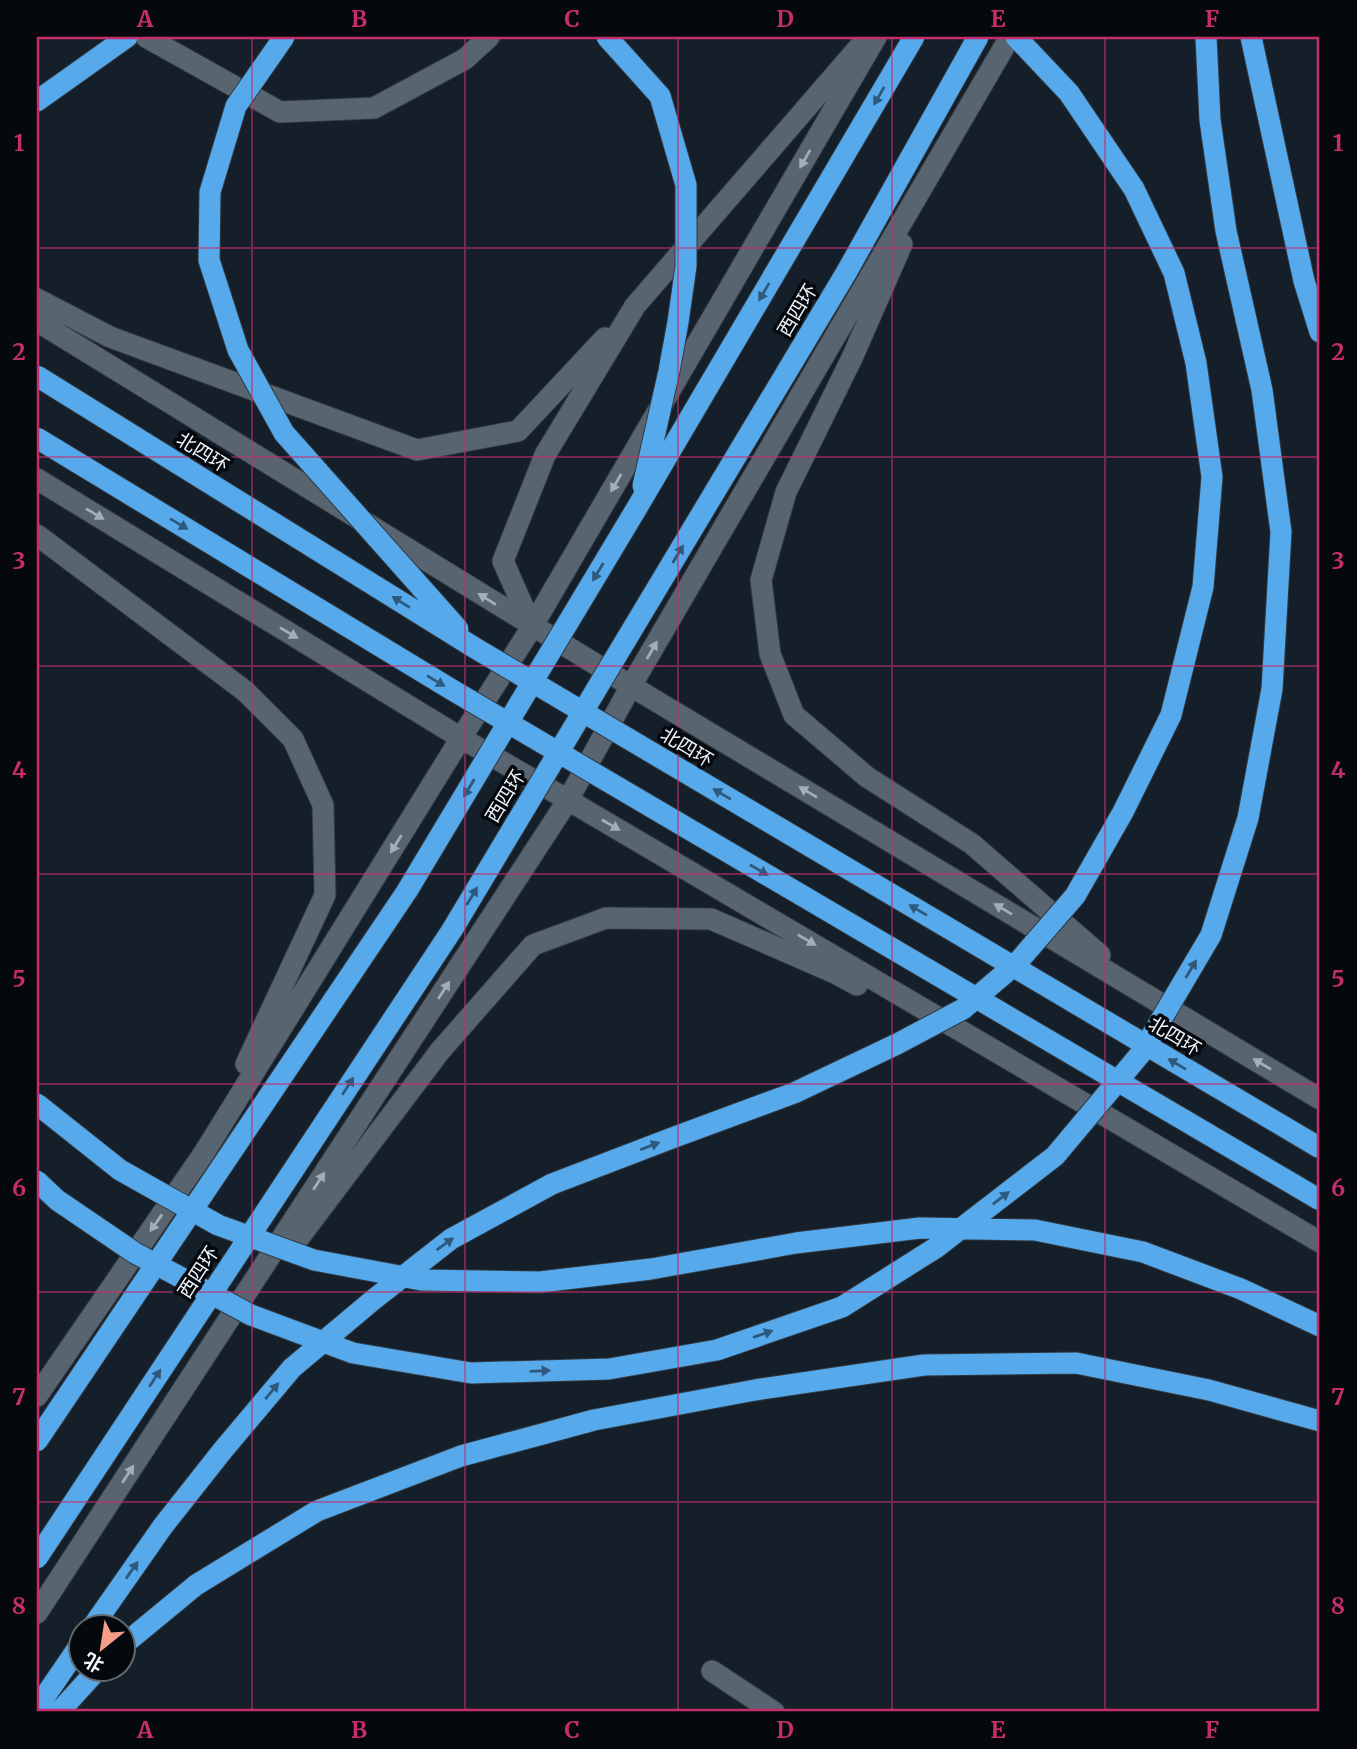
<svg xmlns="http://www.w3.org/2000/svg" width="1357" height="1749" font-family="Merriweather,'Noto Sans SC',serif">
	<rect width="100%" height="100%" fill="#141f29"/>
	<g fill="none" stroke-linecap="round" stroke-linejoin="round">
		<defs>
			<path id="minor" d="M146,37l134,75 94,-4 91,-49 24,-22
				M902,244l-50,114 -66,134 -25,88 9,74 24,61 73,62 105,67 128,111
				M37,299l73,38 307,113 101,-19 87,-93
				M37,321l594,365 689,413
				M37,479l424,259 107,62 752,442
				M37,535l208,156 48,48 30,66 2,90 -79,169
				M532,627l-29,-66 42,-106 90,-149 225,-260
				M289,1251l151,-200 93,-106 73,-27 105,1 124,54 22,12
				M37,1396l167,-243 257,-415 71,-111 344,-590
				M37,1613l531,-813 63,-114 379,-649
				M712,1671l62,41"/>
			<path id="highway" d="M1016,37l53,56 65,96
				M1251,37l53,244 16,51
				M37,101l90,-64
				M122,1646l74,-61 121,-74 144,-55 133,-36 161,-30 169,-25 152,-2 133,27 111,31
				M37,1708l43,-63
				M59,1712l40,-44"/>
		</defs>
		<!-- minor casing -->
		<use href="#minor" stroke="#313840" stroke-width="23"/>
		<!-- highway casing -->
		<use href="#highway" stroke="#313840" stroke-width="23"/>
		<!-- minor -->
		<use href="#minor" stroke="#586570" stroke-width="21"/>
		<!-- highway -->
		<use href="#highway" stroke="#56a9eb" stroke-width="21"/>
		<defs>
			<path id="highway-bridge" d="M284,37l-48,69 -26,86 -1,68 29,90 46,83 174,196
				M607,37l53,59 26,89v81l-8,56 -9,49 -26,115
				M37,376l438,272 845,500
				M37,438l417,253 866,509
				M37,1104l83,66 98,55 96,35 107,20 119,2 111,-13 145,-26 124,-15 115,2 108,22 98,37 79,37
				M37,1181l20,19 78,53 116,62 102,38 118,20 138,-4 108,-19 125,-43 95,-60 118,-91 87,-104 69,-117 37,-117 24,-129 9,-157 -19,-142 -36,-159 -16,-111 -4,-83
				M37,1441l370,-550 231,-385 276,-469
				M37,1558l415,-628 394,-657 132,-236
				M93,1626l70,-100 60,-76 69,-82 81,-68 78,-61 101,-55 120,-46 122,-45 103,-49 66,-35 54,-46 58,-67 48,-84 48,-97 32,-128 9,-110 -16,-114 -22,-90 -40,-84"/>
		</defs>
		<!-- highway-bridge casing -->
		<use href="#highway-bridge" stroke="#313840" stroke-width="23" stroke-linecap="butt"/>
		<!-- highway-bridge -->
		<use href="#highway-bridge" stroke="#56a9eb" stroke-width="21"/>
	</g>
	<!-- one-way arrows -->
	<defs><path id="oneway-solid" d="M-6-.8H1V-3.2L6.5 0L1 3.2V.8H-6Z" transform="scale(1.75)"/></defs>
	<g fill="#2e597c">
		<use href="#oneway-solid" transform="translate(879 96) rotate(120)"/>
		<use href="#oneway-solid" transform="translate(764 292) rotate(120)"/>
		<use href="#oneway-solid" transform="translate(179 524) rotate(31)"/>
		<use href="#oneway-solid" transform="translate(678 554) rotate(-59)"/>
		<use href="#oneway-solid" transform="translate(598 572) rotate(121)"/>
		<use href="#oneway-solid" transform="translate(401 602) rotate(-148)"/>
		<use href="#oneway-solid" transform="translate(436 681) rotate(31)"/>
		<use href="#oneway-solid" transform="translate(469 788) rotate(121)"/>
		<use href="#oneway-solid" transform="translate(722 794) rotate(-149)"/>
		<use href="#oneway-solid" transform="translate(759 870) rotate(30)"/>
		<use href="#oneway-solid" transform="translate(472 896) rotate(-59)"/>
		<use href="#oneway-solid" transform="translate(918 910) rotate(-149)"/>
		<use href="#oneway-solid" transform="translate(1191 969) rotate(-59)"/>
		<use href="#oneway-solid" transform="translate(1177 1064) rotate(-149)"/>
		<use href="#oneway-solid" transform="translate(348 1086) rotate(-57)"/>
		<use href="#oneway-solid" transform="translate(650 1146) rotate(-21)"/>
		<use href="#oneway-solid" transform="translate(1001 1198) rotate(-38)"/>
		<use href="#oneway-solid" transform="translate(445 1244) rotate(-36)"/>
		<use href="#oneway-solid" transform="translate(763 1334) rotate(-19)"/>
		<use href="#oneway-solid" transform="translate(540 1371) rotate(-2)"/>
		<use href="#oneway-solid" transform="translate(155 1378) rotate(-57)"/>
		<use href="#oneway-solid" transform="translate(272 1391) rotate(-50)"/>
		<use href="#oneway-solid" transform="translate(132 1570) rotate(-55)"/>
	</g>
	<g fill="#a4aeb6">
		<use href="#oneway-solid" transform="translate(805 159) rotate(120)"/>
		<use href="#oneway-solid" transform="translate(616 483) rotate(120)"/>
		<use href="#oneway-solid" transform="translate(95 514) rotate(31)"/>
		<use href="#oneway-solid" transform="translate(487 599) rotate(-148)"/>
		<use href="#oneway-solid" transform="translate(289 633) rotate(31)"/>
		<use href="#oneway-solid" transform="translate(652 650) rotate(-60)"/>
		<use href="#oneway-solid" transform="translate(808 792) rotate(-149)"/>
		<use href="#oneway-solid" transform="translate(611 825) rotate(30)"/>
		<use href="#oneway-solid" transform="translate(396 844) rotate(122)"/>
		<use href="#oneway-solid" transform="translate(1003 909) rotate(-149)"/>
		<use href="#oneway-solid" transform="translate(807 940) rotate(30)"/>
		<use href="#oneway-solid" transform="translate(444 990) rotate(-57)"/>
		<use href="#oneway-solid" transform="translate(1262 1064) rotate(-149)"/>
		<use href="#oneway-solid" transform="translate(319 1181) rotate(-57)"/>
		<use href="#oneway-solid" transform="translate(156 1223) rotate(125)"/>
		<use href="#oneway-solid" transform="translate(128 1474) rotate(-57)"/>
	</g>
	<!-- grid -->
	<path fill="none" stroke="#c62e6b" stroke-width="2" stroke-opacity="0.55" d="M252,37v1675M465,37v1675M678,37v1675M892,37v1675M1105,37v1675M37,248h1283M37,457h1283M37,666h1283M37,874h1283M37,1084h1283M37,1292h1283M37,1502h1283"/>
	<g text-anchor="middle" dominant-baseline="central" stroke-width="7" stroke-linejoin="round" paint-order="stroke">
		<!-- street labels -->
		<g font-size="19" fill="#eff6fd" stroke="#05090d">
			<text transform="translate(797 310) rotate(-59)">西四环</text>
			<text transform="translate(203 452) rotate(32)">北四环</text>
			<text transform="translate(687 747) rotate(31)">北四环</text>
			<text transform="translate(505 796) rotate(-59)">西四环</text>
			<text transform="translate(1175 1036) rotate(31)">北四环</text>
			<text transform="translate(198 1272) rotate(-57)">西四环</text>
		</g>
	</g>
	<!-- border -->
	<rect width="1357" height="1749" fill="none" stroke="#05090d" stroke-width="77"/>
	<!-- north arrow -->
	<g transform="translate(102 1648) rotate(210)"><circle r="33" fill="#05090d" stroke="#63686d" stroke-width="2"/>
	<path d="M0-5L12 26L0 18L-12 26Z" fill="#f49e89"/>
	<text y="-10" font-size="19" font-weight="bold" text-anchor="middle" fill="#eff6fd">北</text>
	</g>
	<rect x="38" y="38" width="1280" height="1672" fill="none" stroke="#c62e6b" stroke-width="2.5"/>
	<g font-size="23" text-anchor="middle" font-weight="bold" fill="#c62e6b">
		<text x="145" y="27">A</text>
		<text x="359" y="27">B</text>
		<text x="572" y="27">C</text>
		<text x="785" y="27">D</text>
		<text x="998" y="27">E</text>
		<text x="1212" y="27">F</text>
		<text x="19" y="151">1</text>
		<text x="1338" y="151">1</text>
		<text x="19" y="360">2</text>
		<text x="1338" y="360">2</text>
		<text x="19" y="569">3</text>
		<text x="1338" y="569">3</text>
		<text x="19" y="778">4</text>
		<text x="1338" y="778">4</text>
		<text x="19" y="987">5</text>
		<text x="1338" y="987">5</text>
		<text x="19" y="1196">6</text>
		<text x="1338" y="1196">6</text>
		<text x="19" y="1405">7</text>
		<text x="1338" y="1405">7</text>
		<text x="19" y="1614">8</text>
		<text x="1338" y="1614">8</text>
		<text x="145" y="1738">A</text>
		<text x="359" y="1738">B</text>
		<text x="572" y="1738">C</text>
		<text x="785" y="1738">D</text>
		<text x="998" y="1738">E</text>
		<text x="1212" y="1738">F</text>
	</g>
</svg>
